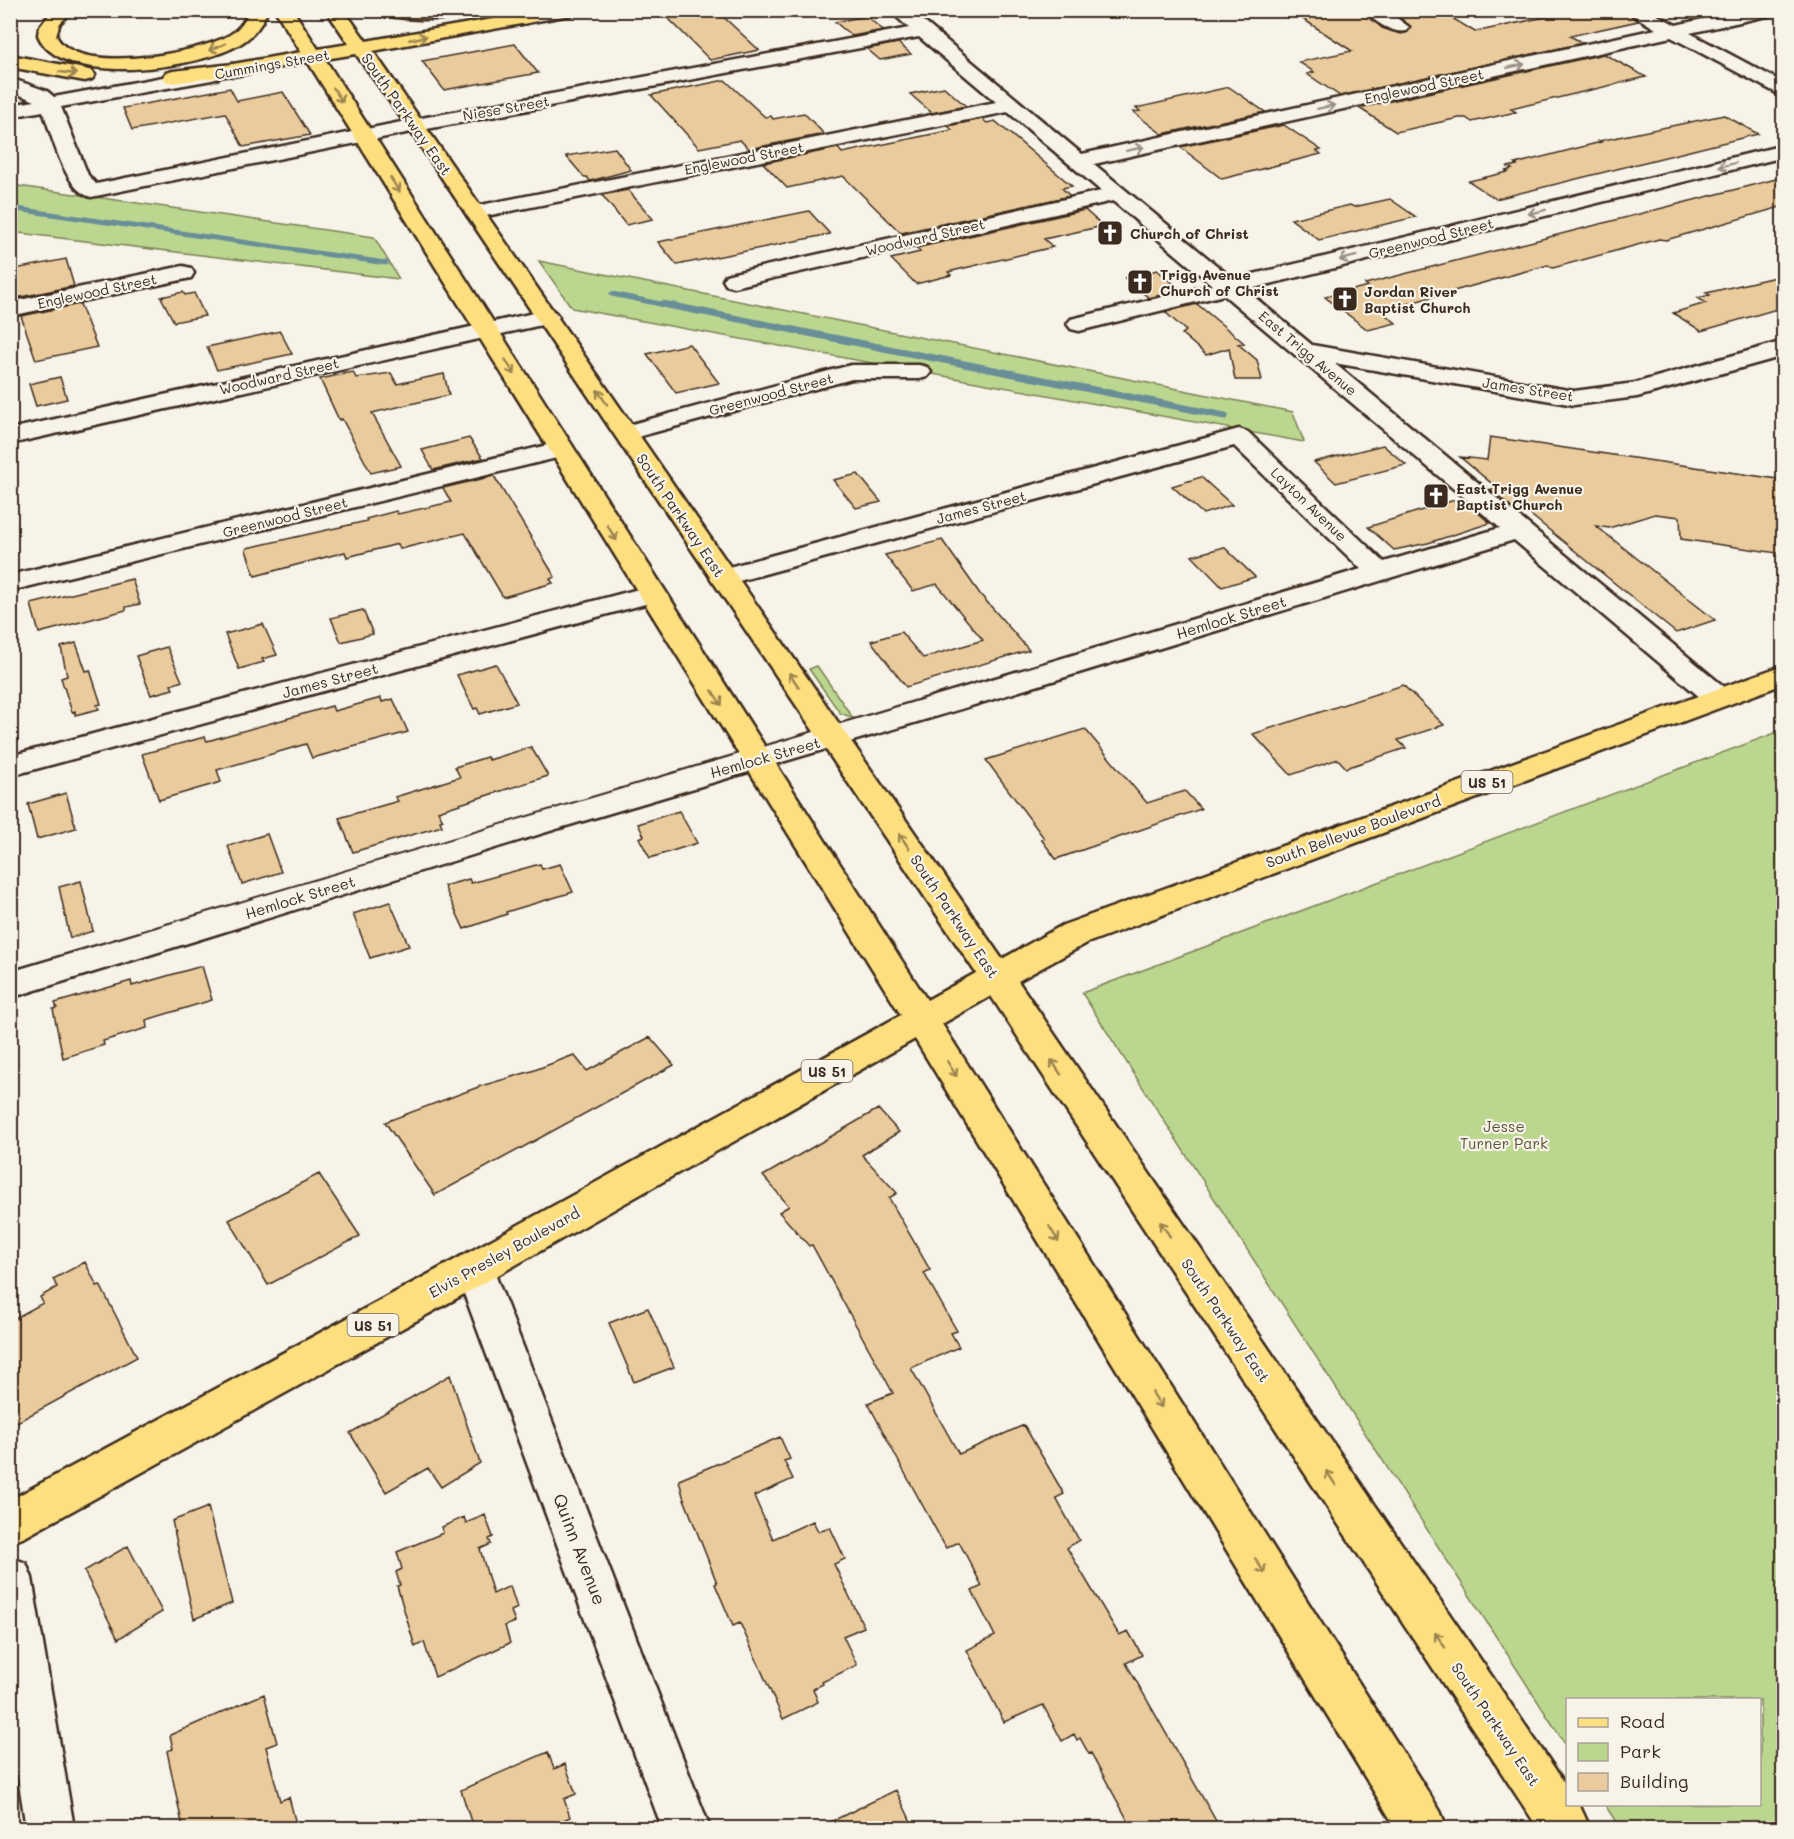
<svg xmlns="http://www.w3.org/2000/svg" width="1794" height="1839" font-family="Mali,sans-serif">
	<rect width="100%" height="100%" fill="#f7f3e8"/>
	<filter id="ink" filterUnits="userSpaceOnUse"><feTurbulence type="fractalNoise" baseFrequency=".0167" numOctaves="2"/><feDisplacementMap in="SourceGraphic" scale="12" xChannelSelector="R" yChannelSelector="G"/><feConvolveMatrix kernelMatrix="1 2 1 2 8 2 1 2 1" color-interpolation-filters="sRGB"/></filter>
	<g filter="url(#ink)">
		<!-- green -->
		<path fill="#bbd78f" stroke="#7b8056" stroke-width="1.5" d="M11,185l363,52 25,42 -388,-47z
			M539,261l754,151 11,30 -732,-134z
			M817,666l36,52 -13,-5 -31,-44z
			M1783,730v1098h-163l-15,-23 155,-1v-104h-192l-1,47 -485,-754z"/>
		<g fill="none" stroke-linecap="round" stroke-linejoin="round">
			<!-- stream-far1 -->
			<path stroke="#698e98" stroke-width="5" d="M10,208l376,55
				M612,294l58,12"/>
			<!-- stream -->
			<path stroke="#698e98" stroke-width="7" d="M663,304l562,112"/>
		</g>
		<!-- building -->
		<path fill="#eacb9d" stroke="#3b2a1e" stroke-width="1.5" d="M660,10h56l43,40 -49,10z
			M1289,10h73l20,18 19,6 7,-2 3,-5 -21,-17h49l36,22 103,-22h45l15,11 -68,15 13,7 -243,53 -33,-22 7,-2 -15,-10 53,-11z
			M866,16l17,14 -31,6 -17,-14z
			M898,43l13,11 -31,6 -13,-11z
			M515,44l23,29 -94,17 -22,-29z
			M1604,54l42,23 -135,32 5,3 -44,10 -6,-4h-7l-63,14 -37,-24z
			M725,80l40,37 6,-1 2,3 31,-6 20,21 -75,15 -9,-9 -41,8 -48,-53z
			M944,87l22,19 -34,7 -22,-19z
			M1229,87l36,25 -103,22 -29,-22 7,-1 -4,-3z
			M230,88l7,13 46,-9 27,43 -67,12 -18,-34 -93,17 -9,-22z
			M1724,115l34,19 -262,65 -27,-18 39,-9 -2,-1 6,-2 -4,-2 9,-2 -2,-1 86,-22 -2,-1z
			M982,119l5,4 8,-2 77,65 -10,2 8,8 -169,37 -58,-57 -56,12 -24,-25 75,-15 4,5 110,-23 -4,-4z
			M1284,125l37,25 -4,1 4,3 -99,25 -42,-32z
			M615,148l16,22 -41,11 -3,-4h-3l-18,-21z
			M1784,177v29l-118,34 -7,-1 -106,29 -5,-3 -167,46 15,12 -28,7 -43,-33 43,-11 -3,-2z
			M628,190l25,29 -27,6 -24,-30z
			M1390,199l26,18 -97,23 -28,-21 59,-14 4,2z
			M1085,210l18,16 -59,13 9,8 -105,25 3,3 -35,9 -25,-25 29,-7 -4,-4z
			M809,211l21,23 -153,31 -19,-23z
			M66,259l8,27 -58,12 -6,-17v-11z
			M1157,270l24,20 -32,8 -24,-20z
			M1784,275v32l-83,24 -28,-18 33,-10 -8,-5 12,-3 -4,-2z
			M183,292l2,3 9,-2 11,23 -31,6 -13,-25z
			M80,304l17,43 -61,13 -15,-44z
			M1197,304l47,39 -6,1 19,16 5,20h-27l-6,-32 -23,7 -24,-21 4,-3 -21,-19z
			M280,331l12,23 -75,16 -10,-23z
			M689,344l30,39 -43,10 -29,-39z
			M353,372l3,6 35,-5 6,11 47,-10 5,21 -77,18 29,53 -30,7 -29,-54 -3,1 -19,-41z
			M60,377l7,22 -31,7 -7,-22z
			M1490,437l294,43v74l-103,-15 -1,-22 -25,-3 -46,14 -13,-2 119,94 -39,13 -149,-121 -8,2 -29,-24 7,-2 -37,-31 27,3z
			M469,438l14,20 -50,12 -11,-20z
			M1383,445l23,20 -70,18 -22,-21z
			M858,474l23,28 -25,6 -23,-28z
			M494,476l61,101 -5,2 3,4 -50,14 -38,-64 -65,16 -2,-5 -51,13 -2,-5 -90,24 -9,-26 1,-2 120,-27 -1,-2 30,-8 2,3 53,-12 -8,-14z
			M1201,477l31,28 -29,9 -31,-28z
			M1461,498l29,25 -62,20 -34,7 -26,-23z
			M942,540l38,54 49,56 -123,37 -35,-46 30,-9 22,26 60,-18 -46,-56 -24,7 -28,-36z
			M1224,547l31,30 -33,10 -30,-31z
			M132,579l8,25 -14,3v3l-87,23 -8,-29z
			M363,610l10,24 -32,8 -10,-24z
			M263,624l14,31 -15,4 2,3 -25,7 -14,-35z
			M76,643l10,28 4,-1 11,34 -4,1 2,4 -24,6v-4l-3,1 -11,-34 6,-2 -6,-29z
			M167,647l15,34 -11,4 2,4 -22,6 -15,-39z
			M496,664l21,39 -37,11 -3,-6 -3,1 -17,-34z
			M1403,685l41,40 -46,15 8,8 -60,20 -8,-9 -47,16 -38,-41z
			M381,698l1,4 11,-3 15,33 -96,26 -6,-14 -89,26 4,12 -62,18 -17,-46 63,-17 2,4 125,-35 2,5z
			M1085,729l62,74 38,-12 16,18 -145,50 -15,-20 3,-1 -58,-78z
			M531,747l17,29 -110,35 5,9 -3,1 2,5 -89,26 -14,-34 59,-17 -3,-4 65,-20 -5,-10 32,-10 2,3z
			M66,793l10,35 -39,11 -9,-35z
			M679,811l18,32 -47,15 -11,-20 5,-2 -6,-12z
			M267,834l14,38 -39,12 -14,-38z
			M540,864l2,5 18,-5 13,28 -67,20 1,2 -43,15 -20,-43 25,-7 2,4z
			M81,881l12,50 -23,7 -11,-51z
			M390,902l19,44 -39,12 -17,-44z
			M202,966l10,34 -66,20 1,8 -44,13 1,4 -41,13 -10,-49 4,-1 -2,-5 76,-22 1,5z
			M650,1037l24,28 -239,130 -50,-73 96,-36 51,-15 42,-16 13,16z
			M878,1109l21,23 -37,23 35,38 -8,5 41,72 -6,3 33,58 -6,2 8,14 -48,21 48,86 65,-29 40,69 -8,4 23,42 -12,8 52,87 9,-4 14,24 -16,8 94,165h-88l-41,-75 -2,1 -9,-16 -3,2 -3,-6 -12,7 -19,-36 -39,17 -37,-72 28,-14 -23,-45 10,-5 -23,-44 -13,6 -45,-82 -33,-63 25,-10 -81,-148 -3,1 -30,-34 10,-6 -26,-30z
			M319,1174l41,62 -92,49 -39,-65z
			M85,1262l12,24 3,-1 37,72 -127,69v-105l33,-18 -3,-6 17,-10 -4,-8z
			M648,1308l26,59 -40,15 -25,-59z
			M450,1375l30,88 -39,24 -13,-19 -42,24 -36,-59z
			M780,1437l10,22 -6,2 9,18 -39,17 19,43 40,-18 5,10 12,-4 15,32 -11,5 30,63 -21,9 14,29 -35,17 1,2 -10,5 5,13 -35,17 -43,-96 -7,3 -18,-42 2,-1 -34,-87 -4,-16z
			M208,1507l24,96 -38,16 -22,-98z
			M485,1515l8,22 -4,2 2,5 -11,5 13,45 17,-8 7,22 -6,3 4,11 -10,4 5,17 -75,34 -11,-35 -9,5 -18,-61 3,-1 -4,-13 6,-3 -5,-17 46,-19 -1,-6 22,-10 2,6z
			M128,1546l34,66 -44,27 -34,-68z
			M264,1694l13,49 -11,4 14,54 9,-4 8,31h-114l-16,-77 6,-2 -3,-14z
			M548,1752l6,17 11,-5 11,30 -12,5 6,18 -23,11h-74l-12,-38z
			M896,1790l18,38h-96z"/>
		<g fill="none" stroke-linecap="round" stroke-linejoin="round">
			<defs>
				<path id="minor" d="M538,10h41l-9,5 -49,9 -6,-1 -3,-4 3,-4z
					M889,10h21l172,144 574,-125 -31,-19h23l28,15 67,-15h36l-3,4 -86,19 94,50v14l-113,-60 -577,127 139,115 551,-134v12l-538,133 66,55 262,46 61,-8 149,-42v15l-147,41 -63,8 -240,-42 394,327 5,7 -5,7 -10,2 -10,-2 -194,-164 -553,169 -398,118 -553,171v-26c450,-136 901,-268 1351,-403l-127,-123 -510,139 -10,-2 -4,-6 4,-6 525,-142 9,3 136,130 116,-34 -276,-233 -145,36 -8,-2 -4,-5 4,-5 141,-34 -99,-84 -379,86 -8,-2 -3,-5 3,-5 8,-2 367,-82 -93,-79 -532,106 -8,-1 -3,-5 3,-5 8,-1 520,-104 -77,-65 -503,94 -325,66c-26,-6 -39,-62 -48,-86l-33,6v-12l25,-4 -25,-10v-13l37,13 7,6 158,-29 7,2 3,4 -3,4 -7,2 -151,27 27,68 8,9 320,-65 493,-91z
					M1364,10h22l23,17 -3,4c-13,3 -33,-10 -42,-21z
					M183,266l8,2 3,5 -3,5 -181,38v-14z
					M547,310l8,2 4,5 -4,5 -545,122v-15z
					M851,365h68l8,2 4,5 -4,5 -8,2h-67l-226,61 -9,-2 -3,-5 3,-5z
					M560,442l9,3 4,5 -4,5 -559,136v-16z
					M650,586l10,2 4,6 -4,6 -650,176v-20z
					M474,1253l14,4 5,12 217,559h-48l-207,-559 5,-12z
					M10,1557l16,6 6,15 42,250h-48l-16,-102z"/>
				<path id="major" d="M275,10h18l25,39 31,-5 -23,-34h18l22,31 155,-27 6,1 3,4 -3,4 -6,1 -148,27 629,908 61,-34 721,-260v19l-697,259 -69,38 550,807v16h11l11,24h-52l-547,-832 -49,28 498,787 7,17h-51l-481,-789 -456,258 -434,240 -15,6v-43l421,-227 470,-258 -593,-953 -75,14 -7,-2 -2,-4 2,-4 7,-2 68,-12zM356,54l51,72 569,847 -49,27 -602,-941z"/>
				<path id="highway" d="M53,10h21l-14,13 -4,12c17,42 139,18 170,2 12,-6 18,-15 24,-27h18c-7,15 -12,23 -25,32 -39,27 -184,47 -205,-7l1,-7z
					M376,10h106c-10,12 -96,12 -106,0z
					M525,10h26c-8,9 -25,16 -36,13l-3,-4 3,-4z
					M10,55l75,14 7,2 3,4 -3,4 -7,2 -75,-14z
					M233,64l7,2 2,4 -2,4 -67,9 -7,-2 -3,-4 3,-4 7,-2z"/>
			</defs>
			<!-- minor casing -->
			<use href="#minor" stroke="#3b2a1e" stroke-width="5"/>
			<!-- major casing -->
			<use href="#major" stroke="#3b2a1e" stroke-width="5"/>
			<!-- highway casing -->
			<use href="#highway" stroke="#3b2a1e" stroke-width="5"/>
			<!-- minor -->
			<use href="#minor" fill="#f7f3e8" fill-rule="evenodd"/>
			<!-- major -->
			<use href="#major" fill="#fedf80" fill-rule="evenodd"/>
			<!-- highway -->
			<use href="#highway" fill="#fedf80" fill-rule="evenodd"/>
		</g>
		<!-- one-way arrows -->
		<defs><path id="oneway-shaft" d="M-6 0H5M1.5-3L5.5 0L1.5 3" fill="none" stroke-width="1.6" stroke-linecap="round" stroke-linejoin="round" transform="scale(1.5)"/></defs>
		<g stroke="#9c844f">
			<use href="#oneway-shaft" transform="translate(418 38) rotate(-11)"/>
			<use href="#oneway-shaft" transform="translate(217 47) rotate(158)"/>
			<use href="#oneway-shaft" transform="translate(68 73) rotate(8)"/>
			<use href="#oneway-shaft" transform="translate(338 95) rotate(57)"/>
			<use href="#oneway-shaft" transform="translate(395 185) rotate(58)"/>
			<use href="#oneway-shaft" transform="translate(510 367) rotate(59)"/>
			<use href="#oneway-shaft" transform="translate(602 397) rotate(-124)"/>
			<use href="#oneway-shaft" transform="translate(612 533) rotate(58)"/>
			<use href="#oneway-shaft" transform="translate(794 680) rotate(-124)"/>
			<use href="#oneway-shaft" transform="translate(717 698) rotate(57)"/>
			<use href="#oneway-shaft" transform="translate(904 841) rotate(-124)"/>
			<use href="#oneway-shaft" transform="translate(1056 1067) rotate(-124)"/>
			<use href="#oneway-shaft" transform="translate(952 1069) rotate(58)"/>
			<use href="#oneway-shaft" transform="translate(1165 1229) rotate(-124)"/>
			<use href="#oneway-shaft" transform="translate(1054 1234) rotate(58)"/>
			<use href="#oneway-shaft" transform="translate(1157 1400) rotate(58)"/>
			<use href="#oneway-shaft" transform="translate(1331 1478) rotate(-124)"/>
			<use href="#oneway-shaft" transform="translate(1260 1566) rotate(58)"/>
			<use href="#oneway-shaft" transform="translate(1440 1640) rotate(-124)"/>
		</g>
		<g stroke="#998e83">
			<use href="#oneway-shaft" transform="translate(1516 66) rotate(-12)"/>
			<use href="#oneway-shaft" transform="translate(1326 107) rotate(-12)"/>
			<use href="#oneway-shaft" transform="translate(1135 149) rotate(-12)"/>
			<use href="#oneway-shaft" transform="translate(1727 165) rotate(166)"/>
			<use href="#oneway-shaft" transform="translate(1537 212) rotate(166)"/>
			<use href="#oneway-shaft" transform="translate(1348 258) rotate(166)"/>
		</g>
	</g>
	<!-- icons -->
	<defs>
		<symbol id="church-square" viewBox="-11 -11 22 22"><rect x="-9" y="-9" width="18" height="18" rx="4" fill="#3b2a1e" stroke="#f7f3e8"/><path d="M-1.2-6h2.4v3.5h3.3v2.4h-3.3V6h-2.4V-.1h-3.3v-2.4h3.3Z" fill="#fff"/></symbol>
	</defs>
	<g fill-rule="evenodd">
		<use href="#church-square" x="1095" y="218" width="30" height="30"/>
		<use href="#church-square" x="1125" y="267" width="30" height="30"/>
		<use href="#church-square" x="1330" y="284" width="30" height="30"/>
		<use href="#church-square" x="1421" y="481" width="30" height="30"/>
	</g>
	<g text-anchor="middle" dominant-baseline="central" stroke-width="4.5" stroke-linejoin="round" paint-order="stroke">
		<!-- far-street labels -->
		<g font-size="14" fill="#3b2a1e" stroke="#f7f3e8">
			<text transform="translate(272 64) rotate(-10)">Cummings Street</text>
			<text transform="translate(1424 86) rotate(-12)">Englewood Street</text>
			<text transform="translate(506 108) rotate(-10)">Niese Street</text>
			<text transform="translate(744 158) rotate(-11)">Englewood Street</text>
			<text transform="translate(925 237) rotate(-13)">Woodward Street</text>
			<text transform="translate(1431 238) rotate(-14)">Greenwood Street</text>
			<text transform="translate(97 291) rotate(-12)">Englewood Street</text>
			<text transform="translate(1308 353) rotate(40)">East Trigg Avenue</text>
			<text transform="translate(279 376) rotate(-13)">Woodward Street</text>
			<text transform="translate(1528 389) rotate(9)">James Street</text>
			<text transform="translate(771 394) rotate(-15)">Greenwood Street</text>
			<text transform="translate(1309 504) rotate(44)">Layton Avenue</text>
			<text transform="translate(981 507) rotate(-15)">James Street</text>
			<text transform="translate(285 517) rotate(-14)">Greenwood Street</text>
		</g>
		<!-- far-poi labels -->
		<g font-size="14" font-weight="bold" fill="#3b2a1e" stroke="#f7f3e8" text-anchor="start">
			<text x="1130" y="233">Church of Christ</text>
			<text x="1160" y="274">Trigg Avenue<tspan x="1160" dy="16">Church of Christ</tspan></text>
			<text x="1364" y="291">Jordan River<tspan x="1364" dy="16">Baptist Church</tspan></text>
			<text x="1456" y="488">East Trigg Avenue<tspan x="1456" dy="16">Baptist Church</tspan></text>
		</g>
		<!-- shield labels -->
		<g fill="#f7f3e8" stroke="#73665b" stroke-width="1.5">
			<rect x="1461.5" y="771" width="51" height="22" rx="4.5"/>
			<rect x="801.5" y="1060" width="51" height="22" rx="4.5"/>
			<rect x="347.5" y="1314" width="51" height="22" rx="4.5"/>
		</g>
		<g font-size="14" font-weight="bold" fill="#3b2a1e">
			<text x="1487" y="782">US 51</text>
			<text x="827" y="1071">US 51</text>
			<text x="373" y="1325">US 51</text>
		</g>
		<!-- street labels -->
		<g font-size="15" fill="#3b2a1e" stroke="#f7f3e8">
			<text transform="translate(407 114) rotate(55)">South Parkway East</text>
			<text transform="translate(681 515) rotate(56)">South Parkway East</text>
			<text transform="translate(1231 617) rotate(-17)">Hemlock Street</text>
			<text transform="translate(330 680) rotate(-15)">James Street</text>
			<text transform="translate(765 757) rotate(-16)">Hemlock Street</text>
			<text transform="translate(1353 831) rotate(-20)">South Bellevue Boulevard</text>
			<text transform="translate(300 897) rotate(-17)">Hemlock Street</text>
			<text transform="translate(955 916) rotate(56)">South Parkway East</text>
			<text transform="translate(504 1252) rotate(-29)">Elvis Presley Boulevard</text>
			<text transform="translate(1226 1320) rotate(56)">South Parkway East</text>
			<text transform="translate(1496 1724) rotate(56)">South Parkway East</text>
		</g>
		<!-- park labels -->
		<g font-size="15" fill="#5b553a" stroke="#f7f3e8">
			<text x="1504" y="1126">Jesse<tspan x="1504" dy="17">Turner Park</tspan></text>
		</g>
		<!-- near-street labels -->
		<g font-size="18" fill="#3b2a1e" stroke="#f7f3e8">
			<text transform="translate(580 1549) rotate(69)">Quinn Avenue</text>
		</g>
	</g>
	<!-- margin -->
	<rect width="1794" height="1839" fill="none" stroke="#f7f3e8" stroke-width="36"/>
	<rect x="18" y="18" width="1758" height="1803" fill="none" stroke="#3b2a1e" stroke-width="2" filter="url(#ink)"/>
	<!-- legend -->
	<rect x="1566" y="1698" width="195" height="108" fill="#f7f3e8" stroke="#aca397" stroke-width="1.5"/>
	<rect x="1578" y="1718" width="30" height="9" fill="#fedf80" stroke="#aca397" stroke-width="1.5"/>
	<text x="1620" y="1728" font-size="18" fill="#3b2a1e">Road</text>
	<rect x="1578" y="1743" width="30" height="18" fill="#bbd78f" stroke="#aca397" stroke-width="1.5"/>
	<text x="1620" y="1758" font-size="18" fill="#3b2a1e">Park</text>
	<rect x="1578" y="1773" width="30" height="18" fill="#eacb9d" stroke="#aca397" stroke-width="1.5"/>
	<text x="1620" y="1788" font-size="18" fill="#3b2a1e">Building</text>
</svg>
